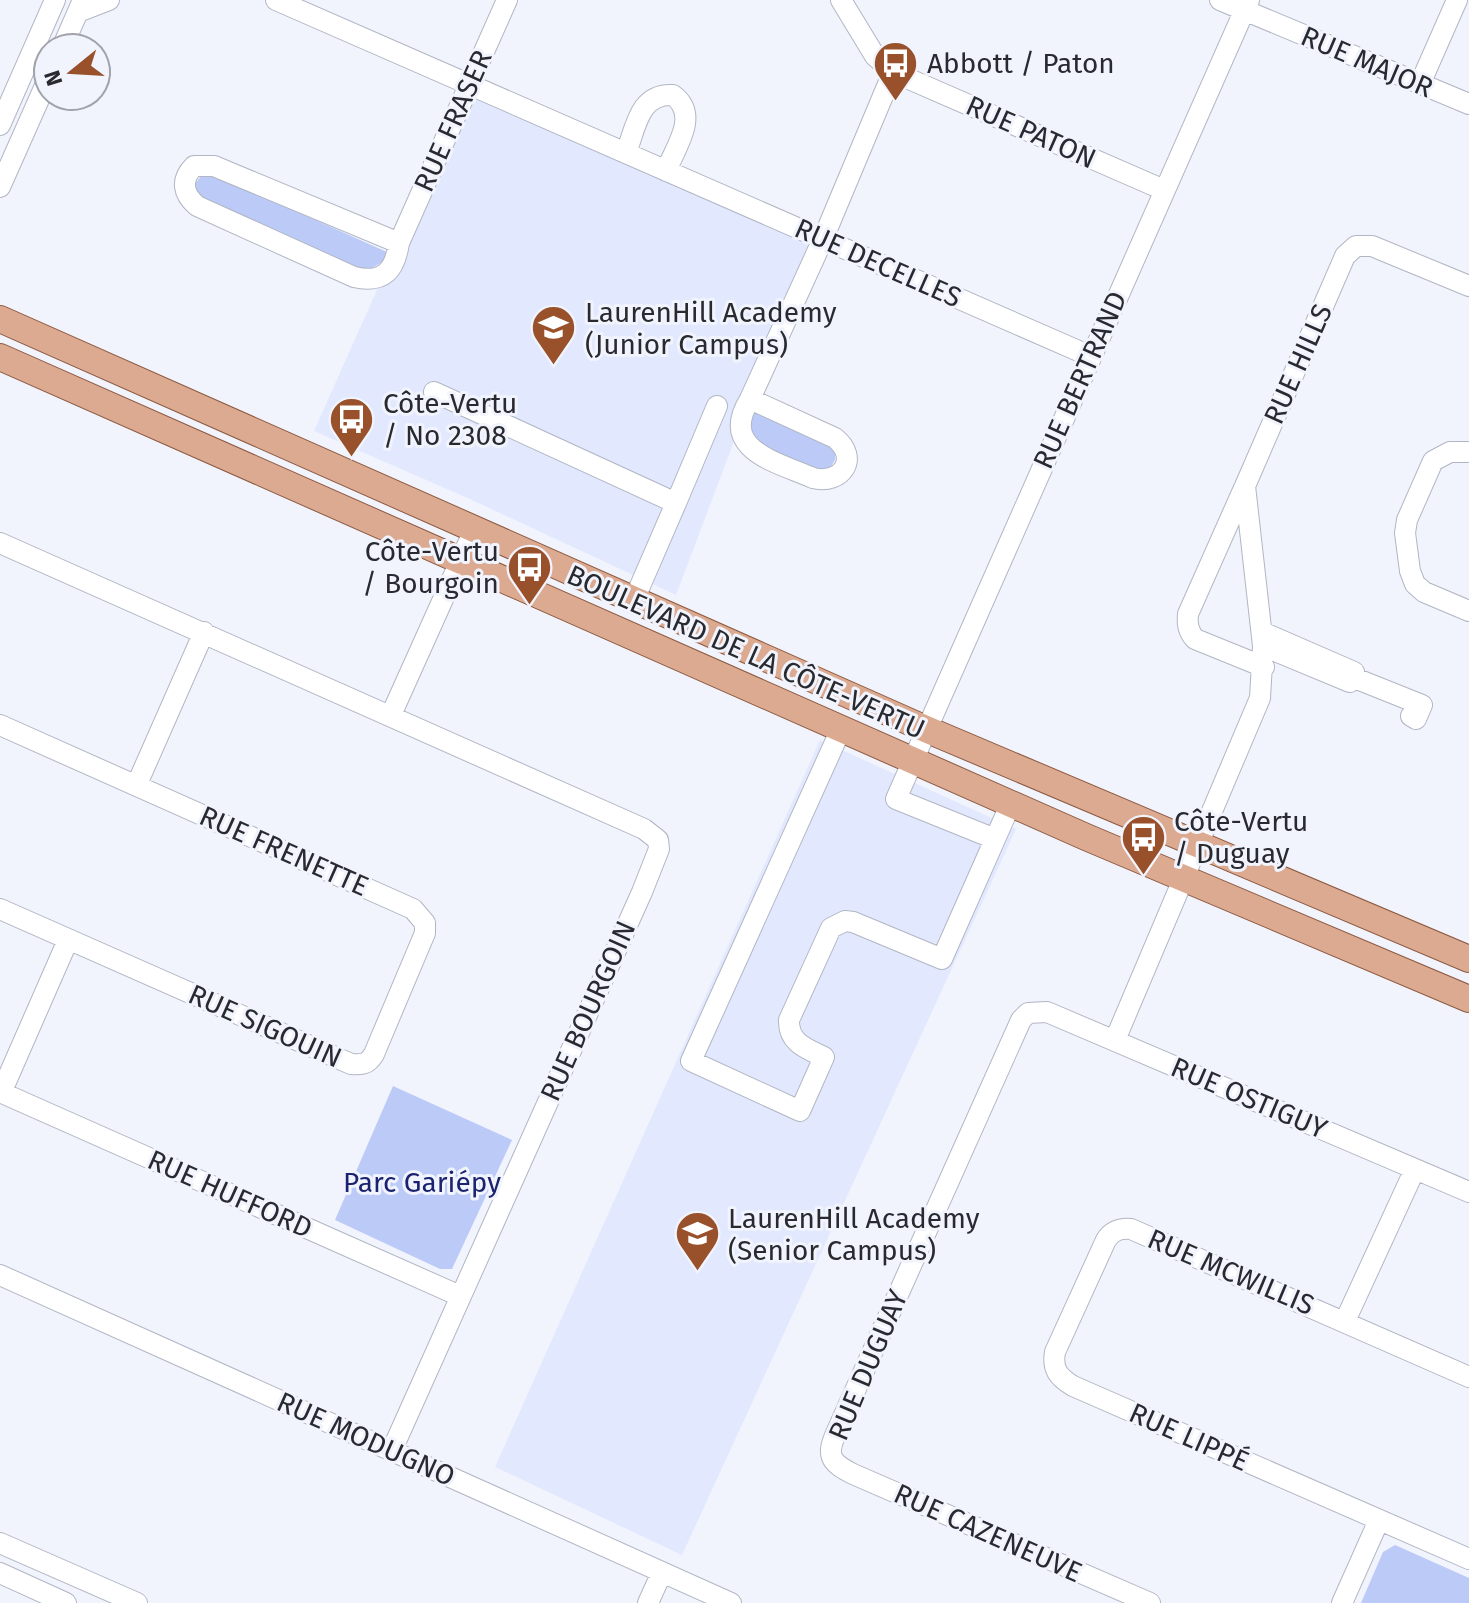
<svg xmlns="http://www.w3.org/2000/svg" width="1469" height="1603" font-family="'Fira Sans',sans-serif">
	<rect width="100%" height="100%" fill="#f1f4fd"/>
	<!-- built -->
	<path fill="#e2e9fe" d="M469,84l354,155 -73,160 -74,196 -204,-95 -158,-69z
		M820,740l196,89 -334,726 -187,-88z"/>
	<!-- green -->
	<path fill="#bccaf8" d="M213,174l174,78 1,7 -18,10 -16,-2 -153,-67 -6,-10v-6l6,-8z
		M755,412l74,33 6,9v6l-5,8 -14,2 -55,-24 -9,-8 -4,-23z
		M393,1086l119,54 -60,129h-12l-105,-49z
		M1395,1545l74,33v25h-108l22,-51z"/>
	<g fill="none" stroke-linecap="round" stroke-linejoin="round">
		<defs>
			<path id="minor" d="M276,0l814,356
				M841,0l34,56 18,16 271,118
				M1220,0l249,104
				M78,12l31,-12
				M62,48l21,-48
				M1420,84l37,-84
				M0,125l55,-125
				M626,153c10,-26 13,-60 47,-58 27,20 3,51 -7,76
				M0,187l48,-108
				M399,243l-185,-77h-20c-14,14 -11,28 3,40l157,71c30,7 41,-7 45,-34l108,-243
				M434,392l242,111 41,-97
				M750,399l85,39c25,20 7,47 -22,40 -36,-16 -95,-28 -63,-79l73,-160 70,-167
				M1469,452h-19l-17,9 -26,59 -2,13 5,38 5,13 9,8 45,19
				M1244,488l-56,126c-1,10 0,17 7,25l69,28
				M0,543l644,286 14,11 1,9 -17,43 -250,558
				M634,600l42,-97
				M1262,632l92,40 -4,10 -87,-36
				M1352,677l70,28 -6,14 -5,-3
				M391,715l84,-187
				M0,725l413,184 12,14v10l-51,121c-6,10 -11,11 -23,10l-351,-155
				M841,729l-150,332 109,50 24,-54c-17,-8 -36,-14 -35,-37l42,-92 14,-7 8,1 89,37 69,-156
				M137,784l67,-152
				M995,839l-99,-40 353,-799
				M1115,1040l145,-342 3,-52 -18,-160 100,-230 11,-10h16l97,40
				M0,1092l460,204
				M1,1093l67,-153
				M0,1275l731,328
				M1345,1321l70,-152
				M1469,1377l-338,-148c-12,-1 -19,2 -25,11l-51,112c-3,17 3,25 18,34l396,173
				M0,1543l137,60
				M0,1573l66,30
				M648,1603l14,-31
				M1150,1603l-297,-129c-24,-12 -27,-19 -16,-43l184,-411 7,-7 19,-1 422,180
				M1342,1603l37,-83"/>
			<path id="major" d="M0,319l928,411 541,229
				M0,357l1086,480 383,162"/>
		</defs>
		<!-- minor casing -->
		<use href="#minor" stroke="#b1b6c4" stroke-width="22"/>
		<!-- major casing -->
		<use href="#major" stroke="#8d593f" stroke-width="28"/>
		<!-- minor -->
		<use href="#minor" stroke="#fff" stroke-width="20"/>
		<!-- major -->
		<use href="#major" stroke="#dbaa91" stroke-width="26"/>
	</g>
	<!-- icons -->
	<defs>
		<symbol id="bus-pin" viewBox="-11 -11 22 30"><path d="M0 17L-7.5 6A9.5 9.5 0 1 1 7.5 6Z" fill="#98512a" stroke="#f1f4fd"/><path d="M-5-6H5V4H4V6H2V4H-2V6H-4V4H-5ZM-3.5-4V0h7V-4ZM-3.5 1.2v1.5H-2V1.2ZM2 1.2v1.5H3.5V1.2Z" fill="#fff"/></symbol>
		<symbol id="school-pin" viewBox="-11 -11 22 30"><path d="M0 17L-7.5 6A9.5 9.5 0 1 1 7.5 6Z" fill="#98512a" stroke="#f1f4fd"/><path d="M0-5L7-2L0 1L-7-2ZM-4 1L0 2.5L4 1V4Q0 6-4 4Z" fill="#fff"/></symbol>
	</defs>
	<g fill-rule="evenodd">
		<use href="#bus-pin" x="870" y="38" width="51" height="69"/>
		<use href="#school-pin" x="528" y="302" width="51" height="69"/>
		<use href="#bus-pin" x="326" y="394" width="51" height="69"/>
		<use href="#bus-pin" x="504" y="542" width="51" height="69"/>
		<use href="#bus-pin" x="1118" y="812" width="51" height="69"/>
		<use href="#school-pin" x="672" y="1208" width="51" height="69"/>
	</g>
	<g text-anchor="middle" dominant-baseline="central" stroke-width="6" stroke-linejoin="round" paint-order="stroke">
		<!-- street labels -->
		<g font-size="28" fill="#282a2f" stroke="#f1f4fd">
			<text transform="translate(1367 62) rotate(23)">RUE MAJOR</text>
			<text transform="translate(453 121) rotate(-66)">RUE FRASER</text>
			<text transform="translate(1031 132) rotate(24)">RUE PATON</text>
			<text transform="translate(878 263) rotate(24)">RUE DECELLES</text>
			<text transform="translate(1298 364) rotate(-66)">RUE HILLS</text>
			<text transform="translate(1080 380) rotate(-66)">RUE BERTRAND</text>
			<text transform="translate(746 652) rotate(24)">BOULEVARD DE LA CÔTE-VERTU</text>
			<text transform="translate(284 851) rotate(24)">RUE FRENETTE</text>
			<text transform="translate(588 1011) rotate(-66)">RUE BOURGOIN</text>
			<text transform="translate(265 1026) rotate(24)">RUE SIGOUIN</text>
			<text transform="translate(1249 1098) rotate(23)">RUE OSTIGUY</text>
			<text transform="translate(230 1194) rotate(24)">RUE HUFFORD</text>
			<text transform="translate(1231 1272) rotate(23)">RUE MCWILLIS</text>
			<text transform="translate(868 1365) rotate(-67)">RUE DUGUAY</text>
			<text transform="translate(1189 1437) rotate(24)">RUE LIPPÉ</text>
			<text transform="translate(366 1439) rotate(24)">RUE MODUGNO</text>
			<text transform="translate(988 1533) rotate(24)">RUE CAZENEUVE</text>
		</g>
		<!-- poi labels -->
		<g font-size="28" fill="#282a2f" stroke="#f1f4fd" text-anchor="start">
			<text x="927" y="63">Abbott / Paton</text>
			<text x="585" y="312">LaurenHill Academy<tspan x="585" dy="32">(Junior Campus)</tspan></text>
			<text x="383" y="403">Côte-Vertu<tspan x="383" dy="32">/ No 2308</tspan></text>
			<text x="499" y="551" text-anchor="end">Côte-Vertu<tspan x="499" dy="32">/ Bourgoin</tspan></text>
			<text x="1174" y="821">Côte-Vertu<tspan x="1174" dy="32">/ Duguay</tspan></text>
			<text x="728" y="1218">LaurenHill Academy<tspan x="728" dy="32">(Senior Campus)</tspan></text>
		</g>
		<!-- park labels -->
		<g font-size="28" fill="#1b2370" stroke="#f1f4fd">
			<text x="422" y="1182">Parc Gariépy</text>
		</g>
	</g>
	<!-- north arrow -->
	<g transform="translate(72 72) rotate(252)"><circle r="38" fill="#f1f4fd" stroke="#a1a3ab" stroke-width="2"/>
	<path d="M0-6L14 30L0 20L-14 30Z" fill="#98512a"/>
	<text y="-12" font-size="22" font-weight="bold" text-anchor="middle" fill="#282a2f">N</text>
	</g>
</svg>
